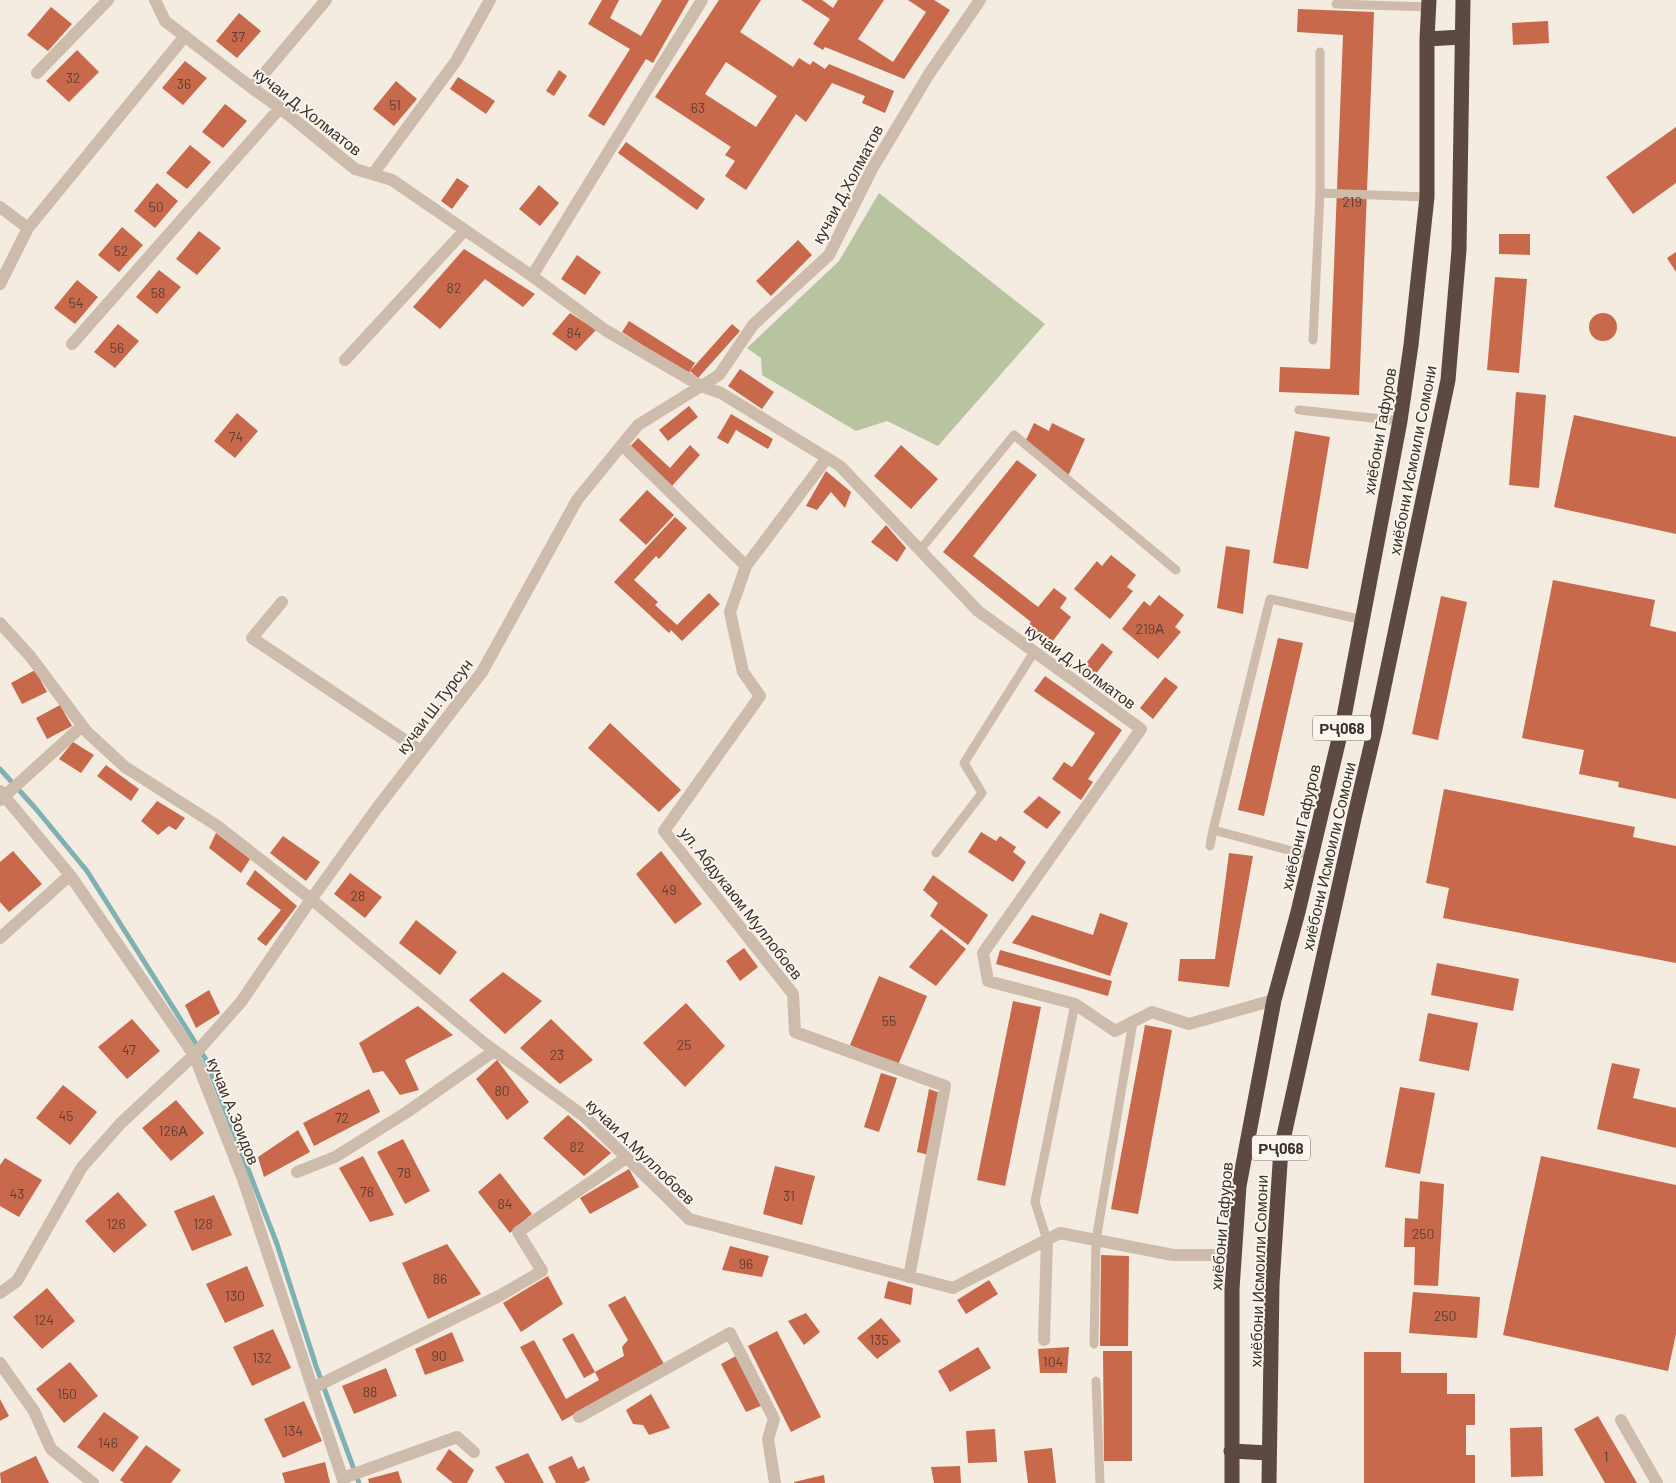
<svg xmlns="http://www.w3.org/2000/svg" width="1676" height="1483" font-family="Barlow,sans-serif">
	<rect width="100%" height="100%" fill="#f4ebe1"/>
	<!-- green -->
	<path fill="#b8c4a0" d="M879,193l166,131 -107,122 -51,-25 -31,10 -94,-56 -1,-17 -14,-10 92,-87z"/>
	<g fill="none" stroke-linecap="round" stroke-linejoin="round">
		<!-- stream -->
		<path stroke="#7fb0b2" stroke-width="5" d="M0,769l36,40 51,62 118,187 72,186 39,122 43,117"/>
	</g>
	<!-- building -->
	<path fill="#c8694b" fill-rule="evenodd" d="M602,0h17l-9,18 31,18 21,-36h27l-36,63 -7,-4 -42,67 -16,-10 42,-67 -42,-25z
		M719,0h42l-21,32 53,35 6,-9 11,7 3,-4 12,8 4,-5 65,27 -9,22 -23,-10 3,-7 -33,-13 -26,39 -10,-8 -50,76 -21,-14 10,-15 -10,-6 6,-8 -76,-50zM726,62l51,34 -21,31 -51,-33z
		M801,0h21l11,8 5,-8h46l-26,39 35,23 33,-50 -18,-12h26l16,10 -46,69 -79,-32 -2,3 -10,-6 17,-25z
		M51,7l21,17 -24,27 -21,-16z
		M1298,9l76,3 -15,383 -80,-3 1,-25 50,2 13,-334 -46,-3z
		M239,13l22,18 -24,27 -21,-17z
		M1548,21l1,22 -36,2 -1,-22z
		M77,50l22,22 -30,30 -23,-21z
		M185,61l22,17 -24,27 -21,-17z
		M559,70l8,6 -13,20 -8,-5z
		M458,77l37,24 -9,13 -36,-25z
		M396,81l21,18 -23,27 -21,-17z
		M225,104l22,17 -24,27 -21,-16z
		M1676,127v56l-43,31 -27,-37z
		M626,142l79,57 -8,11 -79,-57z
		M190,145l21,17 -24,27 -21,-16z
		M457,178l12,8 -17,23 -11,-8z
		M157,183l21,18 -23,27 -21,-17z
		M539,185l20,18 -19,23 -21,-17z
		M122,227l21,18 -24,27 -21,-17z
		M199,231l22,17 -24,27 -21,-16z
		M1499,234h31v21l-31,-1z
		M798,240l14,15 -41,41 -15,-15z
		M464,249l71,45 -12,13 -38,-28 -45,50 -27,-22z
		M1676,252v20l-9,-14z
		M577,255l24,17 -16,23 -24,-16z
		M159,270l22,17 -24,27 -21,-17z
		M1495,277l32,2 -8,94 -32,-3z
		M77,280l21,17 -23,27 -21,-16z
		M1589 327a14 14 0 1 1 28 0a14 14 0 1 1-28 0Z
		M570,313l26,17 -20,21 -24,-17z
		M629,321l66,42 -7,11 -66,-42z
		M118,324l21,17 -24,27 -21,-16z
		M732,324l8,7 -42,47 -8,-7z
		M740,369l34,23 -12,17 -34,-23z
		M1516,392l30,3 -7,93 -30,-3z
		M689,406l9,11 -30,24 -9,-11z
		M237,413l21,18 -23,27 -21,-17z
		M731,414l42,25 -5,10 -32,-19 -8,14 -11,-6z
		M1574,415l102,22v97l-122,-27z
		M1034,423l15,8 3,-8 33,16 -17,37 -42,-36z
		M1295,431l35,6 -22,132 -35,-6z
		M638,438l32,30 20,-23 10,10 -29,32 -42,-39z
		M901,445l37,34 -27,30 -37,-33z
		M1017,460l20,15 -64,81 65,51 16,-19 13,10 -7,10 11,9 -22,29 -23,-18 5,-6 -88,-70z
		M826,471l25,21 -6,16 -14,-16 -14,18 -11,-4z
		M647,490l27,25 -28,30 -27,-25z
		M675,517l12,11 -28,31 -3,-3 -22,24 24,22 -3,3 22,20 32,-32 11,11 -38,37 -11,-11 -2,3 -55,-51z
		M886,525l20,23 -9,14 -26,-20z
		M1226,546l24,4 -7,64 -26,-6z
		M1111,555l25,20 -9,12 6,4 -23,28 -36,-30 23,-28 5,5z
		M1553,580l102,20 -5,26 26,6v167l-58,-12 1,-5 -40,-8 5,-24 -62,-12z
		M1159,595l25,20 -9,12 6,5 -23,27 -36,-30 22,-28 6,5z
		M1441,596l26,6 -29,138 -26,-6z
		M1278,638l25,5 -39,173 -26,-6z
		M1102,643l11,9 -22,28 -11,-9z
		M35,670l12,22 -25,12 -11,-21z
		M1045,676l77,54 -34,49 5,3 -12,18 -29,-21 12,-17 8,5 23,-34 -61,-42z
		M1165,677l13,10 -25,32 -13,-11z
		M60,705l12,21 -25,13 -11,-21z
		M610,723l71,67 -22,22 -71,-64z
		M73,742l21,13 -13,18 -22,-14z
		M106,765l33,24 -8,12 -34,-25z
		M1444,789l191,38 -2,10 43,9v117l-233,-45 6,-30 -23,-5z
		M1039,796l22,16 -14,17 -24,-17z
		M157,801l28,17 -9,12 -7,-4 -11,9 -17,-14z
		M981,832l15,9 4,-5 16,11 -3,5 13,10 -13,20 -45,-30z
		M216,833l34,26 -9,14 -32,-25z
		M283,836l37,26 -14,19 -36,-28z
		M13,851l29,33 -33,28 -9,-10v-40z
		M661,851l41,53 -27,20 -39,-50z
		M1229,853l24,3 -24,131 -51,-6 2,-22h35z
		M255,870l42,36 -31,40 -9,-7 24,-29 -35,-26z
		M350,873l32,24 -17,21 -31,-24z
		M933,875l55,40 -20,30 -38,-29 8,-13 -15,-13z
		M1100,913l28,10 -18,53 -98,-33 20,-28 61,20z
		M416,920l41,32 -17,23 -41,-32z
		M941,929l25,20 -30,37 -27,-19z
		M744,948l14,19 -18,14 -14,-20z
		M1000,950l112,31 -4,15 -112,-32z
		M1437,963l82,16 -6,32 -82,-16z
		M503,972l39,29 -37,33 -36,-34z
		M879,976l48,20 -29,69 -48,-20z
		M209,990l11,23 -24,15 -11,-23z
		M1013,1001l28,6 -36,179 -28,-6z
		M686,1003l39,43 -40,41 -42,-44z
		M418,1006l35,29 -48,25 14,30 -19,5 -17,-24 -10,2 -14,-30z
		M1428,1013l50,10 -9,48 -50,-10z
		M132,1019l28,32 -33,28 -29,-32z
		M551,1019l42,41 -33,24 -40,-36z
		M1145,1025l27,5 -34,184 -27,-5z
		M497,1060l32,42 -22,18 -31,-41z
		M1612,1063l28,6 -7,29 43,10v40l-79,-19z
		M881,1073l16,5 -18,54 -15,-5z
		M63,1085l34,27 -27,33 -34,-27z
		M1400,1087l35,6 -15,81 -35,-7z
		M369,1089l11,23 -66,34 -11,-23z
		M929,1089l11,4 -11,62 -12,-3z
		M176,1100l28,33 -33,28 -29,-33z
		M568,1115l43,38 -27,23 -41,-38z
		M298,1130l12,22 -46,25 -6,-20z
		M403,1139l27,52 -25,13 -28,-52z
		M363,1156l31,59 -24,7 -31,-54z
		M1541,1156l135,29v149l-8,37 -165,-36z
		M5,1158l37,22 -23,37 -19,-11v-41z
		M775,1166l40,10 -13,49 -39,-11z
		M629,1169l10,18 -49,27 -10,-16z
		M500,1173l32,41 -22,19 -32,-41z
		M1420,1181l24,3 -6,102 -24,-1 1,-38h-11l1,-29 13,1z
		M118,1192l29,33 -33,28 -29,-32z
		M214,1195l18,40 -40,16 -18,-40z
		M447,1244l34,50 -53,25 -26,-56z
		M730,1246l39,10 -7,21 -40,-7z
		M1101,1255l28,1 -1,90h-28z
		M247,1266l17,40 -39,17 -19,-39z
		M548,1276l15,28 -42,28 -18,-29z
		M989,1280l9,14 -32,20 -9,-14z
		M888,1281l25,7 -2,17 -27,-7z
		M47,1288l28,33 -33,28 -29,-32z
		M1413,1292l67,5 -3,41 -68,-5z
		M625,1296l39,68 -102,57 -42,-74 14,-7 32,59 33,-19 -4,-8 29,-16 -2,-9 6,-7 -20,-35z
		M806,1313l14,19 -16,13 -16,-24z
		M881,1318l20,23 -24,18 -20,-21z
		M273,1329l18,39 -39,18 -19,-39z
		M777,1331l44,86 -30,15 -43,-86z
		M452,1332l12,29 -39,14 -10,-26z
		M573,1333l22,39 -11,6 -22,-39z
		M978,1347l13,21 -41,24 -12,-21z
		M1069,1347l-2,26h-27l-2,-24z
		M1103,1351h29v110h-28z
		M1364,1352h37v21h46v21h28v31h-9v30h9v28h-111z
		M736,1356l27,49 -17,7 -25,-48z
		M70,1362l28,34 -34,27 -28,-34z
		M386,1368l11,28 -43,18 -12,-28z
		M651,1394l19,34 -21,7 -6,-10 -10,-1 -7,-14z
		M0,1399l9,17 -9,5z
		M304,1401l18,40 -39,17 -19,-39z
		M104,1412l35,25 -26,35 -36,-25z
		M1598,1416l39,67h-32l-31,-54z
		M1542,1427l1,49 -32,1 -1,-49z
		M995,1429l2,33 -29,1 -2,-32z
		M146,1445l35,25 -10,13h-47l-4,-3z
		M1052,1448l4,35h-28l-4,-32z
		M449,1449l25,21 -7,13h-14l-17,-14z
		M528,1453l16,30h-39l-10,-16z
		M36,1456l13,27h-48l-1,-10z
		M572,1456l6,13 6,-3 6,14 -6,3h-28l-8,-16z
		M325,1462l5,21h-45l-3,-10z
		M960,1466l1,17h-27l-3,-16z
		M398,1471l4,12h-33l-1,-4z
		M824,1475l1,8h-31v-1z"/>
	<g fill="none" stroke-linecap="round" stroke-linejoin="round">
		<!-- lane -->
		<path stroke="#cdbbac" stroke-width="9" d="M1336,4l93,3
			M1320,52v141l107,4
			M1313,340l7,-147
			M1299,410l101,11
			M920,550l94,-115 162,135
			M1213,830l57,-231 93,21
			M1210,846l3,-16 98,26
			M936,853l46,-60 -18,-30 70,-111
			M1047,1240l-12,-38 40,-198
			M1094,1344l2,-104 37,-218
			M1096,1381l4,102"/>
		<!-- street -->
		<path stroke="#cdbbac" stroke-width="12" d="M155,0l10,21 87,67 28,20 75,61 37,11 140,96 73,54 96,56 20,7 119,73 138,145 163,118 -158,224 5,28 87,23 40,27 37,-19 37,12 85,-24
			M37,73l71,-73
			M252,88l74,-88
			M373,174l83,-113 34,-61
			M0,207l28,21
			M532,276l170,-276
			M0,284l28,-56 157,-192
			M72,344l208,-236
			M345,360l120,-130
			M622,445l124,121 -16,46 13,60 17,24 -96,135 129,163 2,38 150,54 -36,191
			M746,566l81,-108
			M282,602l-30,36 169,113
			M0,623l30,33 57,76 38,35 91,58 95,74 173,144 101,74 104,102 264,69 107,-55 113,22h61
			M0,791l70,84 124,180 49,124 101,304
			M0,800l82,-74
			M0,938l70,-63
			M297,1172l38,-15 72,-45 87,-61
			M0,1293l17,-12 65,-114 39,-44 73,-68 47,-53 64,-94 72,-100 105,-136 95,-172 61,-75 81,-50 34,-50 76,-70 43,-86 57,-95 51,-74
			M1044,1340l3,-100
			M0,1363l34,48 17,38 42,34
			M313,1388l188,-93 41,-24 -24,-39 108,-74
			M579,1417l151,-84 44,86 -6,20 7,44
			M1621,1420l36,63
			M343,1478l114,-41 17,15"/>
		<!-- highway -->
		<path stroke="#5c4a42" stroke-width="15" d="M1427,39l35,-2
			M1343,722l32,7
			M1231,1451l38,2
			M1232,1483v-194l7,-103 35,-186 24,-88 45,-190 57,-301 11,-76 16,-148v-158l2,-39
			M1269,1483l3,-199 9,-135 74,-335 20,-85 73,-349 11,-130 4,-250"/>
	</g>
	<g text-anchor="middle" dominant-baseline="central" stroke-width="4" stroke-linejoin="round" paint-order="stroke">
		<!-- number labels -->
		<g font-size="14" fill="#5e3e33">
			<text x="238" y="36">37</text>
			<text x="73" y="77">32</text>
			<text x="184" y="83">36</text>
			<text x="395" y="104">51</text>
			<text x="698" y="107">63</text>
			<text x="1352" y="201">219</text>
			<text x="156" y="206">50</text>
			<text x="121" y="250">52</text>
			<text x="454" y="287">82</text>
			<text x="158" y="292">58</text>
			<text x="76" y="302">54</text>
			<text x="574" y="332">84</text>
			<text x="117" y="347">56</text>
			<text x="236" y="436">74</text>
			<text x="1150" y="628">219А</text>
			<text x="669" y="889">49</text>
			<text x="358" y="895">28</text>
			<text x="889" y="1020">55</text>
			<text x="684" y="1044">25</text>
			<text x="129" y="1049">47</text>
			<text x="557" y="1054">23</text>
			<text x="502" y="1090">80</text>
			<text x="66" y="1115">45</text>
			<text x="342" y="1117">72</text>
			<text x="173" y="1130">126А</text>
			<text x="577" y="1146">82</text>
			<text x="404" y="1172">78</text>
			<text x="367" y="1191">76</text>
			<text x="17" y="1193">43</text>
			<text x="789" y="1195">31</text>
			<text x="505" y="1203">84</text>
			<text x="116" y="1223">126</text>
			<text x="203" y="1223">128</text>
			<text x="1423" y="1233">250</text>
			<text x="746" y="1263">96</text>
			<text x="440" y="1278">86</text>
			<text x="235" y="1295">130</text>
			<text x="1445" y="1315">250</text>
			<text x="44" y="1319">124</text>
			<text x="879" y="1339">135</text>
			<text x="439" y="1355">90</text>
			<text x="262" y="1357">132</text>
			<text x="1053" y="1361">104</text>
			<text x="370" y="1391">88</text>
			<text x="67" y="1393">150</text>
			<text x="293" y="1430">134</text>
			<text x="108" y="1442">146</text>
			<text x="1606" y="1456">1</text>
		</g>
		<!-- shield labels -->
		<g fill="#fbf5ee" stroke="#756b66" stroke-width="1">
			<rect x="1313" y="715.5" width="58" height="25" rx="4"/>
			<rect x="1252" y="1135.5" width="58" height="25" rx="4"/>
		</g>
		<g font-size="15" font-weight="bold" fill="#3b302b">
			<text x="1342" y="728">РҶ068</text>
			<text x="1281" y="1148">РҶ068</text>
		</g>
		<!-- street labels -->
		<g font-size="16" fill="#3b302b" stroke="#fbf5ee">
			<text transform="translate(308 111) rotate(38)">кучаи Д,Холматов</text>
			<text transform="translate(847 184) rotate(-62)">кучаи Д,Холматов</text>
			<text transform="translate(1379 431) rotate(-80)">хиёбони Гафуров</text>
			<text transform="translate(1412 460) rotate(-79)">хиёбони Исмоили Сомони</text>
			<text transform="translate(1081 666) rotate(36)">кучаи Д,Холматов</text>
			<text transform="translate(434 706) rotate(-53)">кучаи Ш.Турсун</text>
			<text transform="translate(1300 827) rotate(-77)">хиёбони Гафуров</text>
			<text transform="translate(1328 856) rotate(-77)">хиёбони Исмоили Сомони</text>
			<text transform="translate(742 903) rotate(52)">ул. Абдукаюм Муллобоев</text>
			<text transform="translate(234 1111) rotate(68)">кучаи А.Зоидов</text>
			<text transform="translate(641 1151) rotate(44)">кучаи А.Муллобоев</text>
			<text transform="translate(1221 1226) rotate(-85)">хиёбони Гафуров</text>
			<text transform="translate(1258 1271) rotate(-88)">хиёбони Исмоили Сомони</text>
		</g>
	</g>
</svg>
